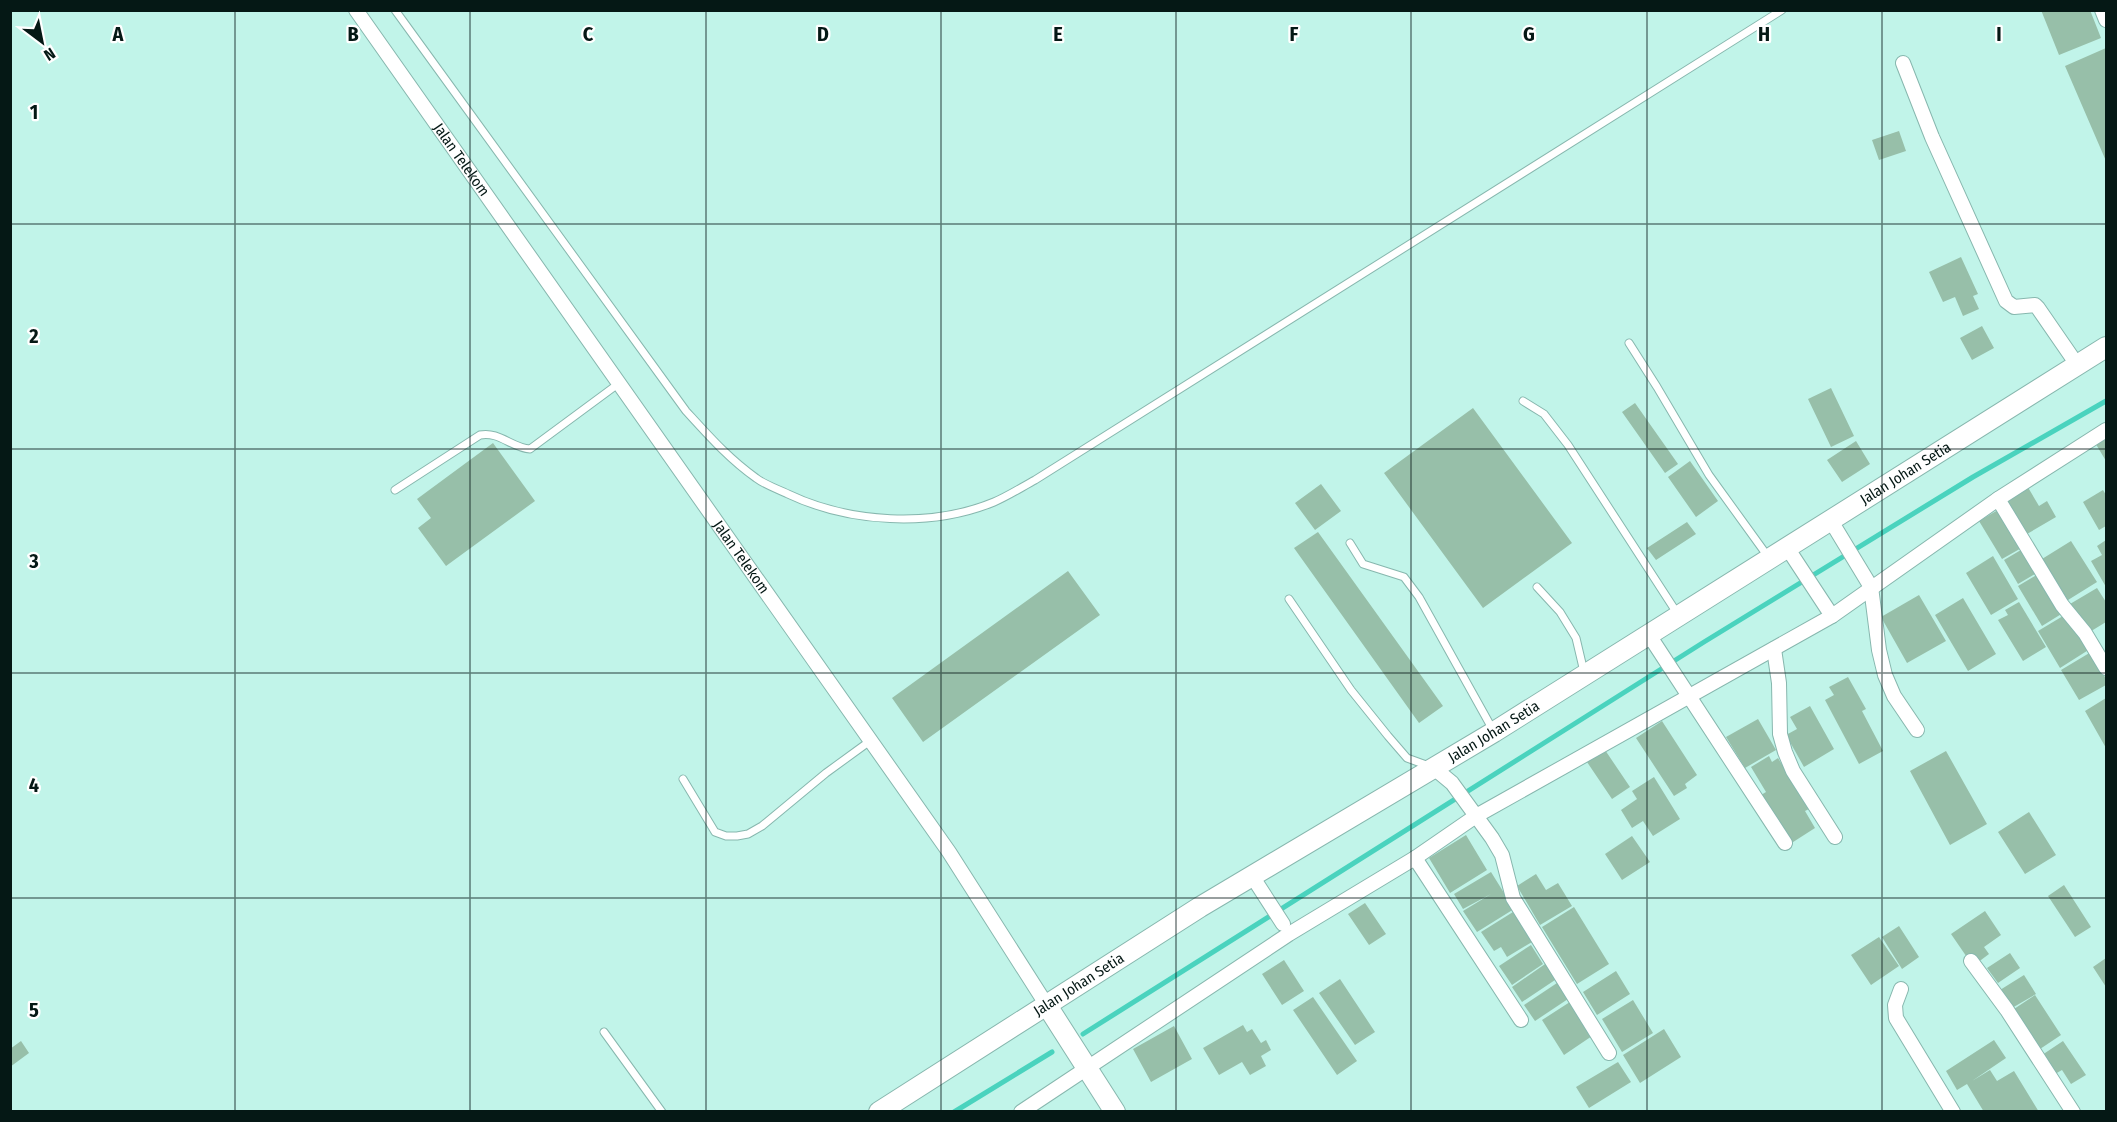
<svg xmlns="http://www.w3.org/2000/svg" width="2117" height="1122" font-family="'Fira Sans Condensed',sans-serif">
	<rect width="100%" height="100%" fill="#c1f4e9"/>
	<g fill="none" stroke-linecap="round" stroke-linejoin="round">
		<!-- stream -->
		<path stroke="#4ad3be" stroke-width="5" d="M1083,1034l621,-392 269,-165 133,-76
			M954,1112l98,-60"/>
	</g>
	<!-- building -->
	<path fill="#97bfa9" d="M2041,10h49l11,28 -42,17z
		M2106,48v113l-41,-95z
		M1899,131l7,20 -27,9 -7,-20z
		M1961,257l17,37 -5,2 6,13 -16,7 -8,-19 -12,5 -14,-30z
		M1982,326l12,22 -22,12 -12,-22z
		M1831,388l23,48 -23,11 -23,-48z
		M1635,403l43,61 -13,9 -43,-61z
		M1473,408l99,135 -89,65 -99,-135z
		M2106,434v27l-12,-20z
		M1856,441l14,23 -28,18 -15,-22z
		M493,443l42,58 -89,65 -28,-38 13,-10 -14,-19z
		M1690,461l28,40 -22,16 -28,-40z
		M1321,484l20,27 -26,19 -20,-27z
		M2026,484l13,22 8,-5 9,16 -29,17 -22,-37z
		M2103,490l3,5v31l-7,4 -16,-28z
		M1998,510l27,36 -23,13 -23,-38z
		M1687,522l9,12 -40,26 -9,-12z
		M1318,532l125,174 -24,17 -125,-175z
		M2106,540v47l-15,-26 11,-6 -5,-9z
		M2071,541l26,41 -29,18 -26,-41z
		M2026,547l14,24 -22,13 -14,-24z
		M1993,556l25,43 -27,16 -25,-42z
		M1068,571l32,44 -177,127 -31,-44z
		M2040,573l23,40 -21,13 -24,-40z
		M2097,588l9,14v20l-18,11 -18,-29z
		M1919,595l27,46 -39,22 -26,-46z
		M1963,598l33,56 -28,17 -33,-56z
		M2019,602l27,45 -23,14 -25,-41 10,-5 -3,-5z
		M2068,613l22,36 -30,19 -22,-37z
		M2091,652l15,27v6l-27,15 -18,-30z
		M1848,677l18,32 -4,2 21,40 -24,13 -34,-64 9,-5 -5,-8z
		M2106,698v50l-21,-37z
		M1810,706l24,43 -30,18 -18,-32 11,-6 -7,-12z
		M1758,719l18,31 -31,18 -19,-31z
		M1662,721l35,54 -12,9 2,4 -13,8 -38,-58z
		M1605,750l25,37 -18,12 -25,-37z
		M1946,751l41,73 -37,21 -40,-74z
		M1769,756l3,6 6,-4 31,51 -4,2 10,17 -25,16 -29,-49 5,-3 -15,-25z
		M1654,777l26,42 -27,17 -10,-15 -11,7 -11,-18 16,-11 -5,-8z
		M2029,812l27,43 -31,19 -27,-42z
		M1466,835l21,35 -37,23 -21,-35z
		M1632,836l18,26 -28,18 -17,-26z
		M1491,872l23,37 -37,23 -14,-21 28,-17 -28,15 -9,-15z
		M1536,874l10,16 12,-7 14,23 -32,19 -23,-39z
		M2064,885l27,42 -16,10 -27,-41z
		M1365,903l21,31 -17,11 -21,-31z
		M1574,907l35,57 -32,20 -35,-57z
		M1985,911l16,24 -17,12 5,7 -16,12 -22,-32z
		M1513,912l19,30 -25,15 -6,-10 -7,4 -13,-19z
		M1899,926l20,31 -17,12 -20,-32z
		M1879,937l20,29 -28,19 -20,-30z
		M1531,945l12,19 -31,21 -13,-19z
		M2010,953l10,15 -22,15 -11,-15z
		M2106,958v29l-13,-20z
		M1284,960l20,31 -22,14 -20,-31z
		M1548,962l10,16 -36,24 -10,-15z
		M1616,971l14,23 -33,21 -14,-23z
		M2024,975l12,19 -24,14 -12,-18z
		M1340,979l35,53 -20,13 -36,-52z
		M1560,981l11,16 -36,24 -11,-16z
		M2035,995l26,40 -21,14 -26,-40z
		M1313,997l44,64 -20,14 -44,-65z
		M1573,1000l22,34 -31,21 -22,-35z
		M1633,1000l20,33 -31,19 -20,-33z
		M1243,1025l4,7 5,-3 9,14 5,-3 5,10 -10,6 5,10 -16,9 -8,-13 -23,13 -16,-27z
		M1174,1026l18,33 -41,23 -18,-33z
		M1664,1029l17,28 -41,26 -17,-28z
		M1994,1040l12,18 -34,23 18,-11 7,11 17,-10 25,41h-55l-17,-28 -10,6 -11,-19z
		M21,1041l8,12 -19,14v-18z
		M2063,1041l23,34 -15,9 -9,-14 -7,4 -13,-19z
		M1618,1062l13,20 -42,26 -13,-21z"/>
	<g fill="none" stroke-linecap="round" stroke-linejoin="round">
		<defs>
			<path id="lane" d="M395,10l291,401c22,24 43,48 70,67 9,7 22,11 32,16 61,29 143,34 206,8 14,-6 28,-15 41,-22l747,-470
				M1629,343l28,44 52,88 60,83
				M1523,401l21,13 24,31 109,168
				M395,490l85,-55c19,-4 32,13 50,14l88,-65
				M1350,543l13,21 41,13 15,20 74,133
				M1537,587l23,25 16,26 8,34
				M1289,599l62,91 37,46 19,22 22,8
				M683,779l32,53 11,4h11l11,-2 14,-8 64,-53 44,-32
				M604,1032l58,80"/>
			<g id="street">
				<path id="s1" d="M356,10l593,842 97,152"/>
				<path d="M2102,10l4,10"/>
				<path d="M1903,63l29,74 74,164 8,6 21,-2 3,3 40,58"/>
				<path d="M1998,499l64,106 23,28 21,35"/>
				<path d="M1831,521l40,66 8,63 6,25 9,21 23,34"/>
				<path d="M1788,549l44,67"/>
				<path d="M1649,635l136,208"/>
				<path d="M1774,649l5,34 1,51 5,18 8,19 42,66"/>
				<path d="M1434,768l18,15 40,55 10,17 11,43 96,155"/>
				<path d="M1415,858l106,162"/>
				<path d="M1252,876l31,48"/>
				<path d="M1971,961l36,49 66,102"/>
				<path d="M1901,989l-6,16 1,13 57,94"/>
				<path d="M1021,1112l268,-178 126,-76 61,-42 356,-200 166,-117 108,-69"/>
			</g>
			<g id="secondary">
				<path d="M1046,1004l69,108"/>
				<path id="s2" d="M879,1112l321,-205 294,-175 612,-385"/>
			</g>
		</defs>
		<!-- lane casing -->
		<use href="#lane" stroke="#87b7ae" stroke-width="9"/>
		<!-- street casing -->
		<use href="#street" stroke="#87b7ae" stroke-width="16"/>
		<!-- secondary casing -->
		<use href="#secondary" stroke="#87b7ae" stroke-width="22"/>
		<!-- lane -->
		<use href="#lane" stroke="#fff" stroke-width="7"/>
		<!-- street -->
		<use href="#street" stroke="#fff" stroke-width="14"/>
		<!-- secondary -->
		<use href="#secondary" stroke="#fff" stroke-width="20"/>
	</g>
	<!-- grid -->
	<path fill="none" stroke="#051815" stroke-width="1.5" stroke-opacity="0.55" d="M235,10v1102M470,10v1102M706,10v1102M941,10v1102M1176,10v1102M1411,10v1102M1647,10v1102M1882,10v1102M10,224h2096M10,449h2096M10,673h2096M10,898h2096"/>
	<g text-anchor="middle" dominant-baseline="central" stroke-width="4.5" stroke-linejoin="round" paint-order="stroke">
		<!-- street labels -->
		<g font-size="15" fill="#051815" stroke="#fff">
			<text stroke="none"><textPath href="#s1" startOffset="183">Jalan Telekom</textPath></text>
			<text stroke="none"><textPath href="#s2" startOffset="1209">Jalan Johan Setia</textPath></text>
			<text stroke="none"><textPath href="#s1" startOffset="669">Jalan Telekom</textPath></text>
			<text stroke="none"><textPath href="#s2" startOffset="723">Jalan Johan Setia</textPath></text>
			<text stroke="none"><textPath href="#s2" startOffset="237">Jalan Johan Setia</textPath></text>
		</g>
	</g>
	<g font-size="20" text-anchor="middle" font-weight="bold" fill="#051815" stroke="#fff" stroke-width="4.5" stroke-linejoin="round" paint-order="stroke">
		<text x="118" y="41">A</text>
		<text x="353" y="41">B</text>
		<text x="588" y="41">C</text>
		<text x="823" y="41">D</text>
		<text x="1058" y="41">E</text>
		<text x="1294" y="41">F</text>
		<text x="1529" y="41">G</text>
		<text x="1764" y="41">H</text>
		<text x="1999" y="41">I</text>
		<text x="34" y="119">1</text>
		<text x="34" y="343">2</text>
		<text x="34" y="568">3</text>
		<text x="34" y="792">4</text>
		<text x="34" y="1017">5</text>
	</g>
	<!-- border -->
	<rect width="2117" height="1122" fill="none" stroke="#051815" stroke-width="24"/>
	<!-- north arrow -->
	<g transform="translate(42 42) rotate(148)" stroke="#ffffff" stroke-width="4.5" paint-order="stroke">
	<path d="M0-4.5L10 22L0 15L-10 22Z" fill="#051815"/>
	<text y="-9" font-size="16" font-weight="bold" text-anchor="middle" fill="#051815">N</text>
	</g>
</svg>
